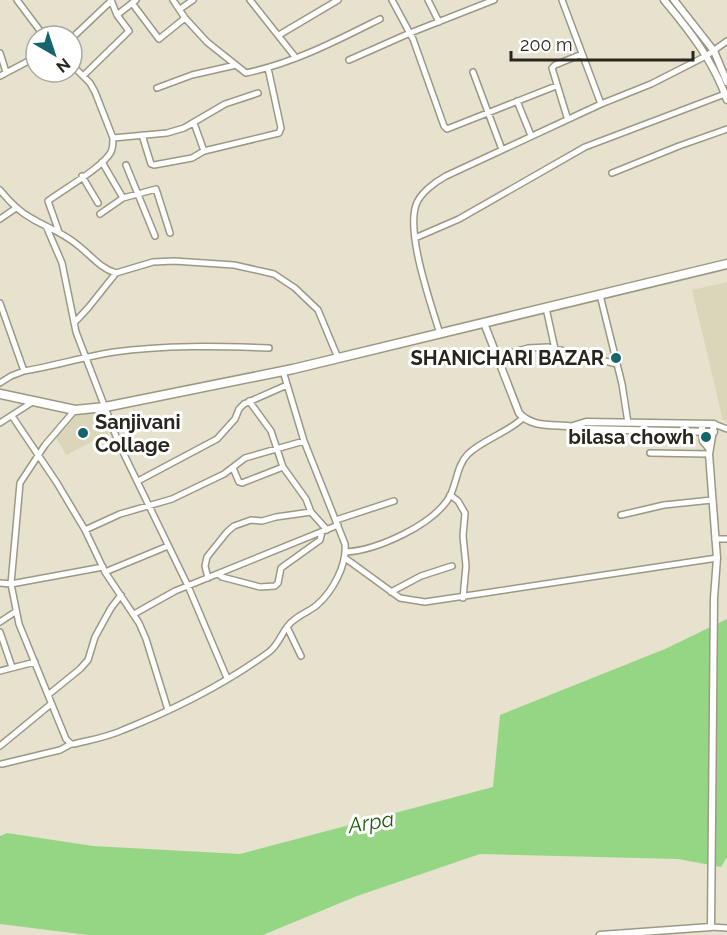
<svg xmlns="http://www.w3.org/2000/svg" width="727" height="935" font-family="Raleway,sans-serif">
	<rect width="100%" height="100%" fill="#e6e2cd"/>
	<!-- built -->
	<path fill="#dbd5ba" d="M727,282v138h-4l-31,-130z
		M101,410l10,22 -45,23 -11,-19 14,-22z"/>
	<!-- water -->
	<path fill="#95d685" d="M727,619v238l-6,10 -43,-8 -198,-5 -123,42 -94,39h-175l-88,-11v-88l7,-3 86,13 147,8 253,-67 7,-72 165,-66z"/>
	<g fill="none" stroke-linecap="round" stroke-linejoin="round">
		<defs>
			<path id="minor" d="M17,0l27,36
				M111,0l6,15 19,-15
				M173,0l12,18 22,24 39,31c48,-10 90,-32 134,-54
				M250,0l46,58
				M392,0l21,39 31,87 3,3 109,-43
				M428,0l11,22
				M562,0l39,104
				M132,3l27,36 26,-21
				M180,9l13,-9
				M279,35l59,-35
				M72,38l39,-37
				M0,53l6,19
				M349,60l61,-27 84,-33
				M473,72l28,75
				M0,76l36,-19
				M83,76l46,-45 -12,-16
				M157,88l35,-13 44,-10
				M517,101l13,32
				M567,117l-15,-49 3,-3 27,-11
				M194,123l10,28 75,-18 2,-5 -13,-60
				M142,135l9,29 3,1 38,-7 12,-7
				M113,138l54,-5 17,-5 41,-24 33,-11
				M102,162l21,36 33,-9 14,44
				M126,165l29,71
				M612,173l67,-27 48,-17
				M82,176l16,27
				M0,190c9,11 18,21 31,28 15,9 30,14 44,25 14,10 24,25 41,30
				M100,214l23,-16
				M0,219l16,-11
				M46,226l16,37 14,69 43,112 69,142 39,92
				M59,232l-11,-31c16,-12 54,-33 63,-49 2,-4 2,-9 2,-14l-18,-46 -5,-9 -18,-18
				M415,238l44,-19 126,-72 140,-53
				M600,295l22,89 6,39
				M0,303l24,68
				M546,308l9,41
				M74,323l14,-15 28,-35 37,-11 21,-1 60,4 40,9 21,14 23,22 20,48
				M440,334c-9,-30 -34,-100 -24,-129 4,-12 19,-23 30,-29l155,-72 50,-20 55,-28 21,-15
				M496,357l32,-9 20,-1 69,17
				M0,383l11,-7 13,-5c30,-5 59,-14 90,-19 51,-7 103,-6 155,-4
				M249,401l22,30 12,36 23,32 5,13
				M75,410l-30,35 -25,38 -9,101 8,40 47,115 5,5h3c16,-4 34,-7 49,-14 50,-20 102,-46 146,-78 12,-9 13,-24 25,-32 7,-6 16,-9 23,-15 16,-14 30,-40 28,-61l-41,-103 -21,-70
				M12,416l45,67 28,47 20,42 34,51 7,16 22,71
				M0,423l34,-22
				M714,424l13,5
				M650,453l59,1
				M233,468l6,14 3,1 41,-16
				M138,481l79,-42 18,-20 4,-10 5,-5 43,-19
				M450,495l8,6 7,12 -2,23 3,30 -3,32
				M621,515l43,-10 48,-5
				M336,520l58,-19
				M85,530l35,-16 52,-15 52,-25 21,-16 59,-17
				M715,539h12
				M346,552c31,-2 88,-27 104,-56 7,-14 7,-31 18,-42 16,-15 39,-21 55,-36
				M345,558l55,40 25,4 292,-44
				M105,572l63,-26
				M218,574l4,3 38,10 15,-1 3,-3 3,-15 39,-28 2,-8
				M208,578l-3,-12 2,-9 20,-25 7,-6 17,-6 11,1 14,-4 35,-5 16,18
				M0,583l11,1 92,-17
				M391,592l30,-16 31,-10
				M134,614l41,-23 163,-66
				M0,622l15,-10
				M287,627l14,29
				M0,632l12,35
				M0,671l35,-9
				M48,695l32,-26 8,-9 7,-23 16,-29 10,-13
				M0,746l51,-42
				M2,764l58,-14 11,-6
				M711,927l16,1"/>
			<path id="tertiary" d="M664,0c26,31 50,62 63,100
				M674,0l40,51 13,31
				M484,323l35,90c15,18 44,9 65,16l130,3
				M573,426l13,-4 128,2 -5,30 8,104 -3,40 -3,329 -111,8
				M702,427l1,14 6,7"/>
			<path id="primary" d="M0,394l75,16 30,-3 188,-38 434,-105"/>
		</defs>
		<!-- minor casing -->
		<use href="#minor" stroke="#9d9885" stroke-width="8"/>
		<!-- tertiary casing -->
		<use href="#tertiary" stroke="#9d9885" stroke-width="9"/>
		<!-- primary casing -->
		<use href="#primary" stroke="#9d9885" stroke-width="11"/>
		<!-- minor -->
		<use href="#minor" stroke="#fff" stroke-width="5"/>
		<!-- tertiary -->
		<use href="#tertiary" stroke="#fff" stroke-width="6"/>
		<!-- primary -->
		<use href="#primary" stroke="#fff" stroke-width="8"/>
	</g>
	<!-- markers -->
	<g fill="#17656c" stroke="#fff" stroke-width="2">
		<circle cx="616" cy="358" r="6"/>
		<circle cx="83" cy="433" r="6"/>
		<circle cx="706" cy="437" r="6"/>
	</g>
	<g text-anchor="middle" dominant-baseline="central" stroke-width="6" stroke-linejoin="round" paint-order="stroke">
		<!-- poi labels -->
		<g font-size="20" font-weight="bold" fill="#28261e" stroke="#fff" text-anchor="end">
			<text x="604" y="358">SHANICHARI BAZAR</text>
			<text x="95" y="422" text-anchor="start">Sanjivani<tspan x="95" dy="23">Collage</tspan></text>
			<text x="694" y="437">bilasa chowh</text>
		</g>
		<!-- water labels -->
		<g font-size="21" font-style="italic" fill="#1f5d0a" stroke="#fff">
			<text transform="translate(371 822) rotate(-9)">Arpa</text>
		</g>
	</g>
	<!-- north arrow -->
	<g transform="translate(54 54) rotate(141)"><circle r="28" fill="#ffffff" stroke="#a9a8a5" stroke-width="1.5"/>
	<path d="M0-4.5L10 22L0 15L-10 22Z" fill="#17656c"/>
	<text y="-9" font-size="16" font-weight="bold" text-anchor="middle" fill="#28261e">N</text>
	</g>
	<!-- scale -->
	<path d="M511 51v9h182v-9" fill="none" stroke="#28261e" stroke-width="3"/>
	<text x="520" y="51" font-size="18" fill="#28261e" stroke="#ffffff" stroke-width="4.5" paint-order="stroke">200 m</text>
</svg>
